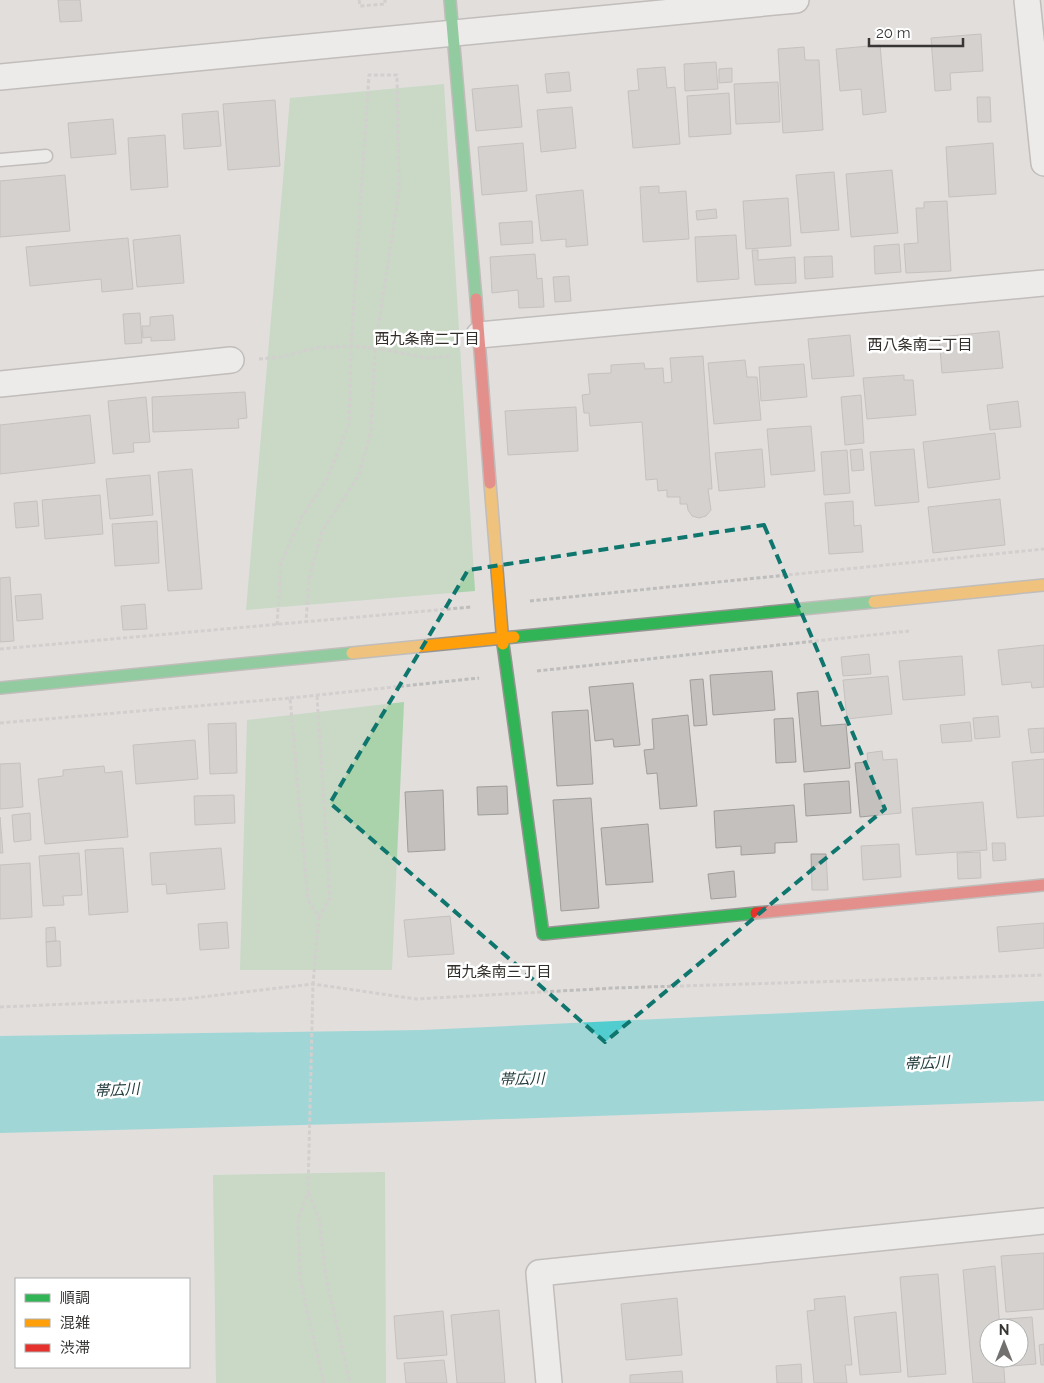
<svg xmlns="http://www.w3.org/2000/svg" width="1044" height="1383" font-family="Raleway,'Noto Sans JP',sans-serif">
	<rect width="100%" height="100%" fill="#e1dedc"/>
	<!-- green -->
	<path fill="#aad2ab" d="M444,84l31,507 -229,19 44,-512z
		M404,702l-12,268h-152l7,-250z
		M385,1172l1,211h-170l-3,-208z"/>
	<!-- water -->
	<path fill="#51cccf" d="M1044,1001v100l-628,21 -416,11v-97l422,-6z"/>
	<!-- building -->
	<path fill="#c3c0be" stroke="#a09e9c" d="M58,0h22l2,21 -22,1z
		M981,34l2,37 -33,2 1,17 -16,1 -4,-53z
		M880,45l6,67 -23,3 -2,-26 -21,2 -4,-42z
		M804,47l1,13h14l4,70 -40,3 -5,-84z
		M716,62l2,27 -33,2 -1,-27z
		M665,67l2,21 8,-1 5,57 -47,4 -5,-57 11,-1 -2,-21z
		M732,68v14l-13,1v-14z
		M569,72l2,19 -24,2 -2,-19z
		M778,82l2,40 -44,2 -2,-40z
		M518,85l4,42 -46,4 -4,-42z
		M729,93l2,41 -42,3 -2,-41z
		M977,97h13l1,25h-13z
		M275,100l5,66 -52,4 -5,-66z
		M572,107l4,41 -35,4 -4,-42z
		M218,111l3,35 -37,3 -2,-35z
		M113,119l3,35 -45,4 -3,-35z
		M165,135l3,52 -37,3 -3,-52z
		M523,143l4,48 -45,4 -4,-48z
		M993,143l3,51 -47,3 -3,-50z
		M892,170l6,63 -47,4 -5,-63z
		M834,172l5,58 -38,3 -5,-58z
		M65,175l5,56 -70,6v-56z
		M659,186v7l27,-2 3,48 -46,3 -3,-55z
		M583,190l5,55 -22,2v-8l-25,2 -5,-46z
		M788,198l3,48 -45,3 -3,-48z
		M947,201l4,70 -45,2 -2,-29 14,-1 -2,-35h8v-6z
		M716,209l1,9 -20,2 -1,-9z
		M532,221l1,22 -32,2 -2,-22z
		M180,235l4,48 -47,4 -4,-47z
		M736,235l3,44 -42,3 -2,-45z
		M128,238l5,51 -31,3 -1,-13 -71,7 -4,-39z
		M899,244l2,28 -26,2 -1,-28z
		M752,250h6v10l37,-3 1,26 -41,2z
		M535,254l2,25 5,-1 2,29 -25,1 -1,-18 -26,3 -2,-36z
		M832,256l1,21 -28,2 -1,-22z
		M569,276l2,25 -16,1 -2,-25z
		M140,313l2,30 -17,1 -2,-30z
		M173,315l2,25 -24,1v-4l-8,1 -1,-12h8v-9z
		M999,331l4,37 -61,5 -3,-36z
		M850,335l4,41 -42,3 -4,-40z
		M703,356l9,133h-4l3,21 -5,6 -7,2 -7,-2 -4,-6 -1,-6h-7v-7h-13v-7l-9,1 -1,-12 -11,1 -4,-58 -52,4 -1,-13h-5l-2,-18 8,-1 -2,-20 23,-1v-8l33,-2 1,6 18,-1 1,15 8,-1 -2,-24z
		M745,360l2,17h10l4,43 -47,4 -6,-61z
		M804,364l3,33 -46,4 -2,-34z
		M904,375v5h9l3,35 -49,4 -4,-41z
		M245,392l2,26 -9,1 1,9 -86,4 -1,-35z
		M861,395l3,48 -19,2 -4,-48z
		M146,397l4,45 -17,1 1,9 -21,2 -5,-53z
		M1018,401l3,26 -31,3 -3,-25z
		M576,407l2,44 -70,4 -3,-44z
		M90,415l5,48 -95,11v-49z
		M811,426l4,45 -44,4 -4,-46z
		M995,433l5,46 -72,9 -5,-46z
		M762,449l3,38 -46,4 -4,-38z
		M862,449l2,21 -12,1 -2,-21z
		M914,449l5,53 -44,4 -5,-54z
		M847,450l3,43 -26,2 -3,-43z
		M192,469l10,120 -34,2 -10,-119z
		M150,475l3,40 -43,4 -4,-40z
		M100,495l3,39 -58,5 -3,-39z
		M1000,499l5,46 -72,8 -5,-46z
		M37,501l2,25 -23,2 -2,-25z
		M853,501l1,25 7,-1 2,27 -34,2 -4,-51z
		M157,521l2,42 -44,3 -3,-42z
		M10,577l4,64 -14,1v-64z
		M41,594l2,25 -26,2 -2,-25z
		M145,604l2,25 -24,1 -2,-24z
		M1044,645v42l-12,1 -1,-6 -29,3 -4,-35z
		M869,654l2,20 -28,2 -2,-19z
		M962,656l3,39 -62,5 -4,-39z
		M772,671l3,39 -62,5 -3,-40z
		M888,676l4,38 -45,5 -4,-39z
		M703,679l4,46 -13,1 -4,-46z
		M633,683l7,62 -26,2 -1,-8 -18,2 -6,-54z
		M818,691l3,35 25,-2 4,44 -46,4 -7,-79z
		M588,710l5,74 -36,2 -5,-74z
		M688,715l9,91 -37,3 -3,-36 -10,1 -3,-24 10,-1 -2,-30z
		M998,716l2,21 -25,2 -2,-21z
		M793,718l3,44 -20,1 -2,-44z
		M970,722l2,19 -30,2 -2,-18z
		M236,723l1,50 -27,1 -2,-50z
		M1044,728v24l-13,1 -3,-24z
		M195,740l3,39 -62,5 -3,-39z
		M882,751l1,9 14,-1 4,54 -41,4 -5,-54 13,-1 -1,-9z
		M1044,759v57l-27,2 -5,-56z
		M20,763l3,44 -23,2v-45z
		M104,766l1,7 17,-2 6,66 -83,7 -7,-65 25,-3v-6z
		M849,781l2,32 -45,3 -2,-32z
		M507,786l1,28 -30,1 -1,-28z
		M443,790l2,60 -37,2 -3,-60z
		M234,795l1,28 -40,2 -1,-29z
		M591,798l8,110 -38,3 -8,-111z
		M983,802l4,48 -71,5 -4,-47z
		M794,805l3,37 -22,1v10l-34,2v-9l-25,2 -2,-37z
		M30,813l1,27 -17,2 -2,-27z
		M0,817l3,36h-3z
		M648,824l5,58 -47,3 -5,-57z
		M992,843h13l1,17 -13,1z
		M899,844l2,33 -38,3 -2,-34z
		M123,848l5,64 -39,3 -4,-65z
		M221,848l4,41 -58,5 -1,-10 -14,1 -2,-32z
		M980,852l1,26 -23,1 -1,-26z
		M79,853l3,42 -19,1 1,9 -21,1 -4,-50z
		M811,854h15l2,36h-16z
		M30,863l2,54 -32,2v-54z
		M734,871l2,26 -25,2 -3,-25z
		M450,916l4,38 -46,3 -4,-37z
		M227,922l2,26 -29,2 -2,-26z
		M1044,923v25l-45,4 -2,-25z
		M55,927l1,14 -10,1v-14z
		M56,941h4l1,25 -14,1 -1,-25z
		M1044,1253v56l-38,3 -5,-56z
		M995,1266l5,62h-11v30h14l2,25h-32l-10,-113z
		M938,1274l8,100 -38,3 -8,-100z
		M845,1296l7,69h-7l2,18h-33l-7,-72 8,-1 -1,-11z
		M677,1298l5,57 -56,5 -5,-56z
		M499,1310l6,73h-48l-6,-68z
		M443,1311l4,44 -50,4 -3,-43z
		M896,1312l5,60 -41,3 -6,-58z
		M1032,1317l4,47 -25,2 -1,-8h9v-30h-11l-1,-9z
		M1044,1344v21h-3l-2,-20z
		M444,1360l3,23h-41l-2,-20z
		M801,1364l1,19h-25l-1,-17z
		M682,1371l1,12h-53v-8z"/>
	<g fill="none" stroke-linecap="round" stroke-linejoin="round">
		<defs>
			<path id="lane" d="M0,160l46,-4"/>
			<path id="street" d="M1027,0l17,163
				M0,77l796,-77
				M479,335l565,-52
				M0,384l231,-24
				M549,1383l-10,-110 505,-52"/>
			<path id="fast" d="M450,0l26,299
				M514,637l360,-35
				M503,644l40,290 213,-21
				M0,688l352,-35"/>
			<path id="slow" d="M490,483l13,161
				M874,602l170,-17
				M352,653l162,-16"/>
			<path id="jam" d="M476,299l14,184
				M756,913l288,-28"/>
		</defs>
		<!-- lane casing -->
		<use href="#lane" stroke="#979593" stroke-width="15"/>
		<!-- street casing -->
		<use href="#street" stroke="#979593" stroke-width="28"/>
		<!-- fast casing -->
		<use href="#fast" stroke="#979593" stroke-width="14"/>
		<!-- slow casing -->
		<use href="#slow" stroke="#979593" stroke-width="14"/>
		<!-- jam casing -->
		<use href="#jam" stroke="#979593" stroke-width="14"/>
		<!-- path -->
		<path stroke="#bebdbc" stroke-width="3" stroke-dasharray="4 2.5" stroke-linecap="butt" d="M359,0l1,6 25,-2v-4
			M259,359l22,-2 34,-9 36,-2 24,2 53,10 22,-2
			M530,601l514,-52
			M277,625l4,-62 20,-45 26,-39 22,-55 2,-78 18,-271h28l2,116 -24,157 -4,82 -12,45 -37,56 -13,48 -3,43
			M0,649l471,-42
			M537,671l372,-40
			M317,696l13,202 -11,19
			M290,698l189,-20
			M0,723l290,-25 18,202 11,17 -6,67 -5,208 -10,27 2,60 24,104
			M0,1007l185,-8 128,-15 103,15 198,-11 430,-13
			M309,1193l10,26 7,58 24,106"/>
		<!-- lane -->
		<use href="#lane" stroke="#fafafa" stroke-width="12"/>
		<!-- street -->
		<use href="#street" stroke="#fafafa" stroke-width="25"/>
		<!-- fast -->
		<use href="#fast" stroke="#30b455" stroke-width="11"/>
		<!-- slow -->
		<use href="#slow" stroke="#ff9f0a" stroke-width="11"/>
		<!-- jam -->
		<use href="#jam" stroke="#e5322d" stroke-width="11"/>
	</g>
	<!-- marked area -->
	<path d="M0 0H1044V1383H0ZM764,525l121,284 -280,233 -275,-239 138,-233z" fill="#e1dedc" fill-opacity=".55" fill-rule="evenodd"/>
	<path fill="none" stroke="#0f766e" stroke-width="4" stroke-dasharray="10 6" stroke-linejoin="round" d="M764,525l121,284 -280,233 -275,-239 138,-233z"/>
	<g text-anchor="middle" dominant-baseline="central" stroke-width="5" stroke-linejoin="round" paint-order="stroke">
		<!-- neighbourhood labels -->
		<g font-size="15" fill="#312d29" stroke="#fff">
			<text x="427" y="339">西九条南二丁目</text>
			<text x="920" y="345">西八条南二丁目</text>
			<text x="499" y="972">西九条南三丁目</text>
		</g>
		<!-- water labels -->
		<g font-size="15" font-style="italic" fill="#253e3f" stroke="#fff">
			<text transform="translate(927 1063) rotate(-3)">帯広川</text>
			<text transform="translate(522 1079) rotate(-1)">帯広川</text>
			<text transform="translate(117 1090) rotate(-3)">帯広川</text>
		</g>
	</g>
	<!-- legend -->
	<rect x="15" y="1278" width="175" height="90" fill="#ffffff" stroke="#afafae"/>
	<rect x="25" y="1294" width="25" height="8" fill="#30b455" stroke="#afafae"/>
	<text x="60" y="1303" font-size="15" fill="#383634">順調</text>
	<rect x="25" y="1319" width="25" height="8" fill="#ff9f0a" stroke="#afafae"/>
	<text x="60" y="1328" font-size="15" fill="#383634">混雑</text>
	<rect x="25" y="1344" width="25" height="8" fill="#e5322d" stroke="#afafae"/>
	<text x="60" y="1353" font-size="15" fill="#383634">渋滞</text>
	<!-- north arrow -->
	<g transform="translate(1004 1343)"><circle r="24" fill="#ffffff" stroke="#afafae"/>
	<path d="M0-4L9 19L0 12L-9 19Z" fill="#73716f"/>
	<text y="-8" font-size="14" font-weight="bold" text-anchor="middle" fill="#383634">N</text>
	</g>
	<!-- scale -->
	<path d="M869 38v8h94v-8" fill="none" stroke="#383634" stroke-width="2.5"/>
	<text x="876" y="38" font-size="15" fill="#383634" stroke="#ffffff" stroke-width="4" paint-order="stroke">20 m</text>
</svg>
